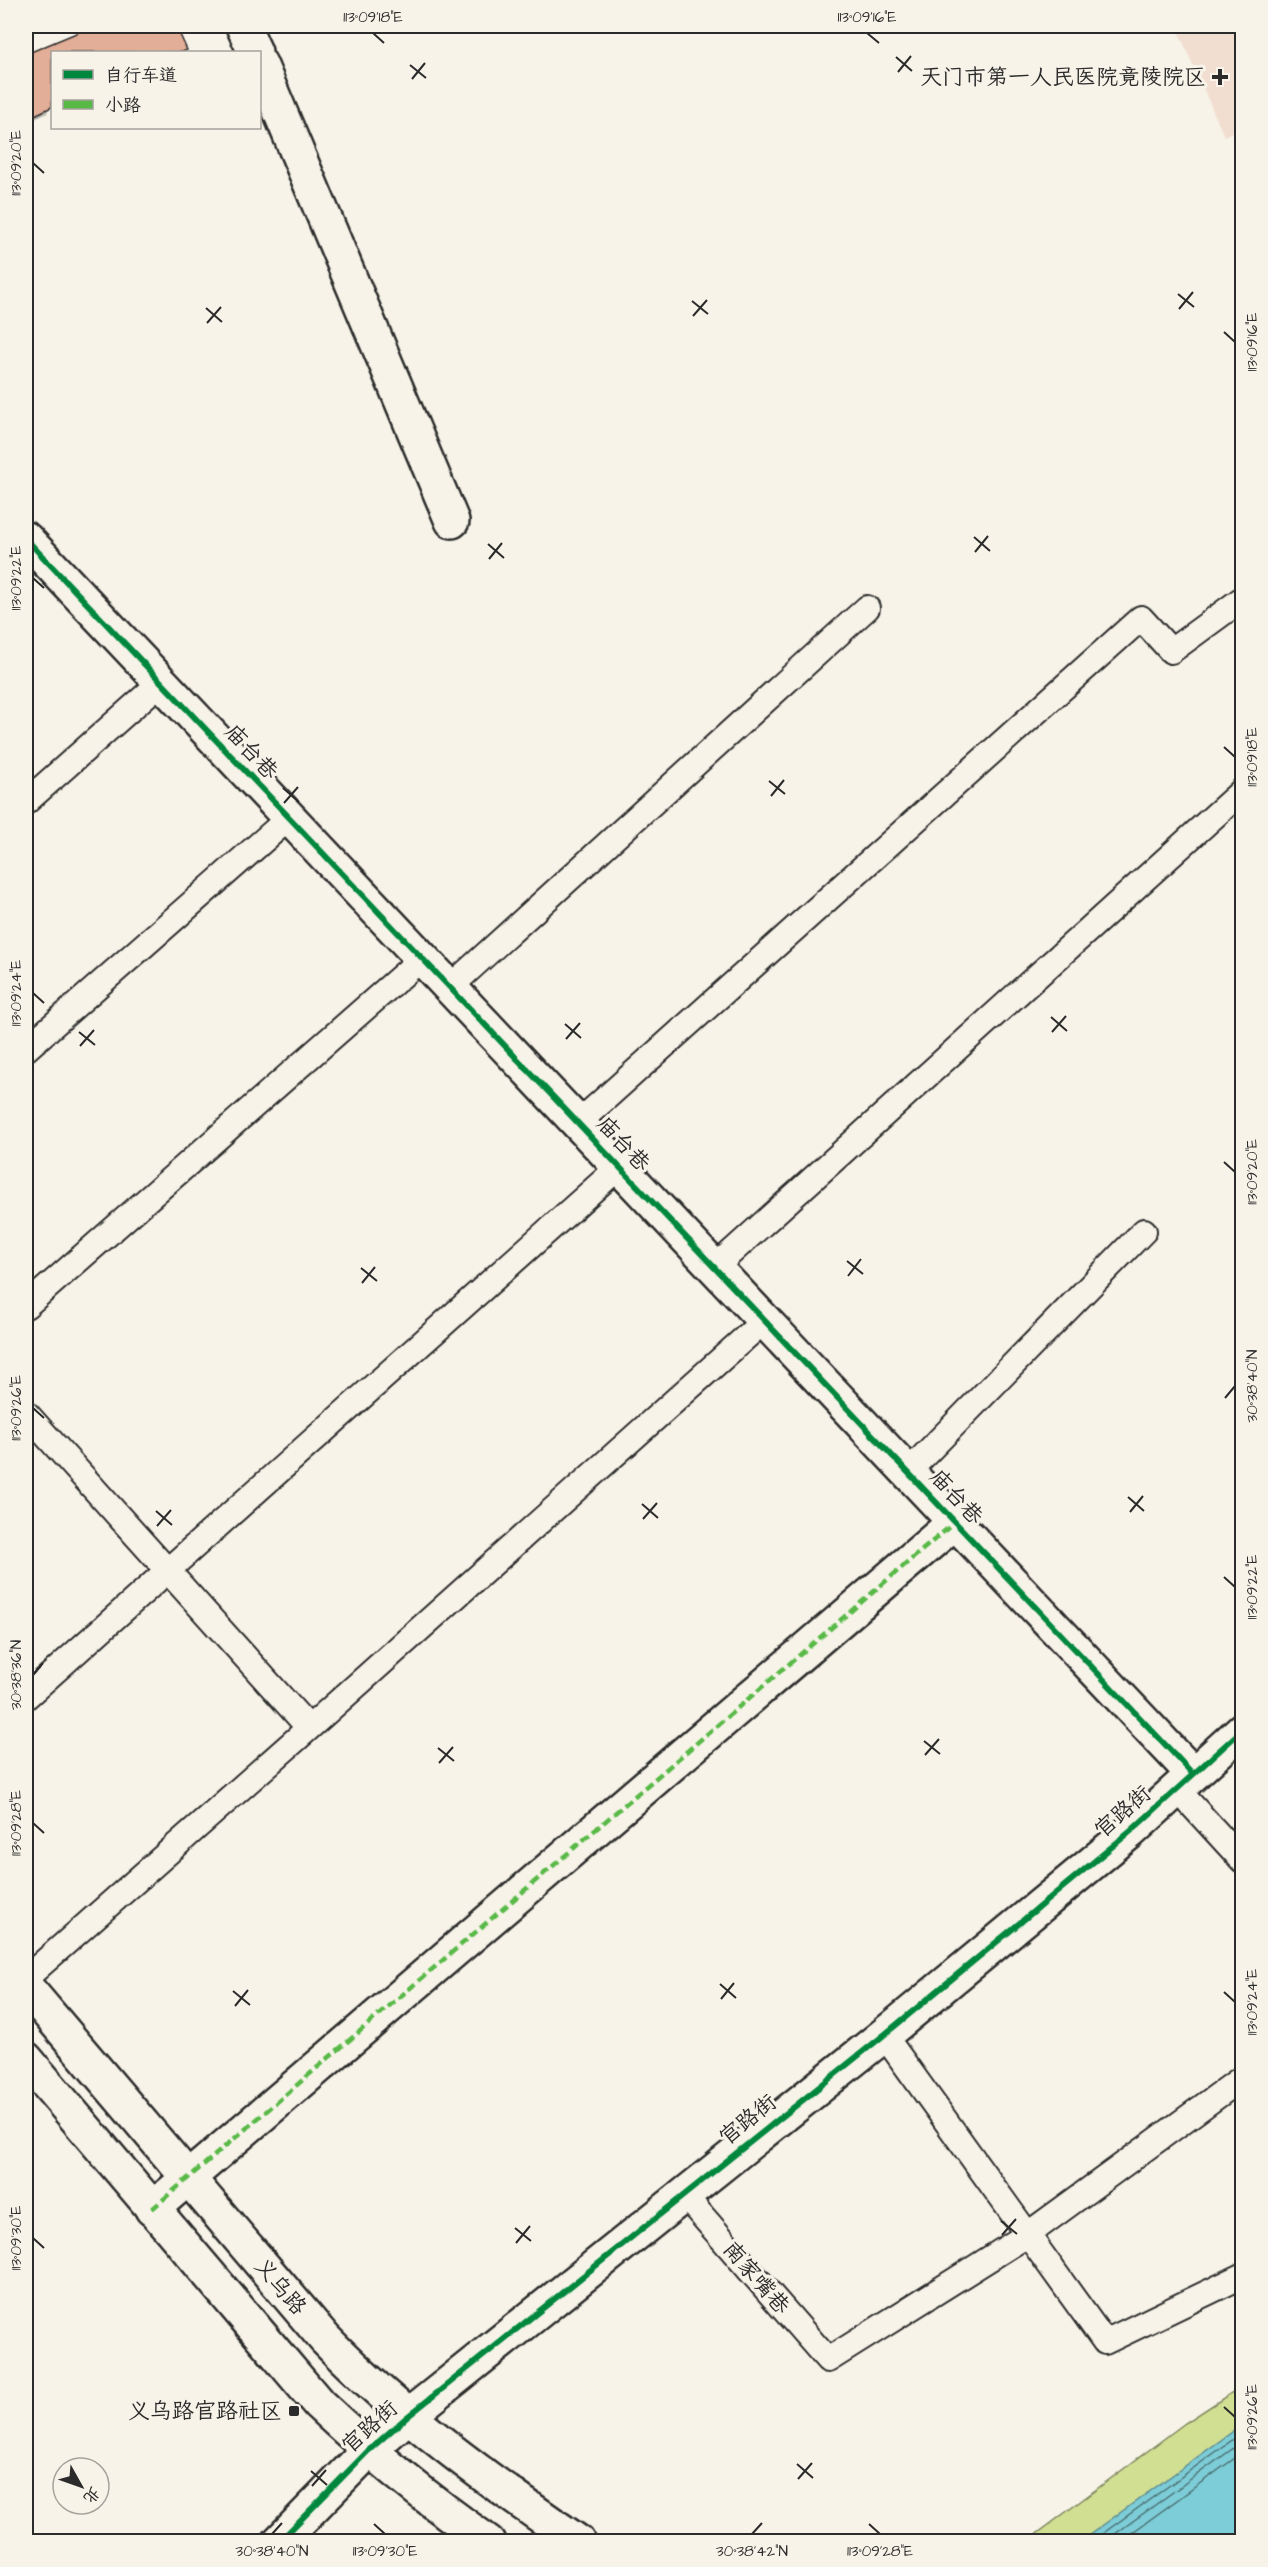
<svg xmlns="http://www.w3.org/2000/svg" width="1268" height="2567" font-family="'Architects Daughter','LXGW WenKai TC',sans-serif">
	<defs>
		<filter id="shadow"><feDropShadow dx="-5.5" dy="5.5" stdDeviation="0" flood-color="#0004"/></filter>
	</defs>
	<rect width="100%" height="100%" fill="#f7f3e8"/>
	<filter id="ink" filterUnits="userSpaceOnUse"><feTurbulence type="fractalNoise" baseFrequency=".0167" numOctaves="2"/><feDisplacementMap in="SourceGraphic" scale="12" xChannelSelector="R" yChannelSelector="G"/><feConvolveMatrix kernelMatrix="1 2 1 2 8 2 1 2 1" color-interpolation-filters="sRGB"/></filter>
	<g filter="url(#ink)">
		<!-- built -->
		<path fill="#f1ded0" d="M1176,26h66v102l-18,8z"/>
		<!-- green -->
		<path fill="#d1df92" stroke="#7e855e" stroke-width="1.5" d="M1242,2386v155l-216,1 159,-119z"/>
		<!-- water -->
		<path fill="#7ccdd7" stroke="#5c8c92" stroke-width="1.5" d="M1242,2425v116h-161z"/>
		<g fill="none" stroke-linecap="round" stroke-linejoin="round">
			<!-- shore -->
			<path stroke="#4b6c70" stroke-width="1.5" d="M1091,2542l151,-109
				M1104,2542l138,-100
				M1119,2542l123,-89"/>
		</g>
		<!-- building -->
		<path fill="#e3ae97" stroke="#2b2b2b" stroke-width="1.5" filter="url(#shadow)" d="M93,26h83l11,24 -5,2h-130v55l-26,12v-65z"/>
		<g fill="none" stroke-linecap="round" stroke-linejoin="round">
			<defs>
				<path id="service" d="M26,802l135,-120
					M449,988l418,-380
					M26,1049l263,-231
					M578,1123l563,-505 30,33 71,-52
					M714,1268l528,-477
					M26,1306l395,-347
					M26,1413l283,315
					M908,1472l236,-241
					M26,1697l593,-530
					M1177,1789l65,71
					M26,1978l283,-250 456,-408
					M884,2035l221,307 137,-66
					M684,2195l144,165 199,-125 215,-157"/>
				<path id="minor" d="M243,26l12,26
					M260,64l192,457
					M26,539l1167,1235
					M152,2209l803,-687
					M279,2542l89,-91 39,-34 477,-382 247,-204 111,-101"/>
				<path id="secondary" d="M26,1987l299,352c76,78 163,141 253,203
					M26,2059l293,345c53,50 109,96 169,138"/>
			</defs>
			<!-- service casing -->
			<use href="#service" stroke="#2b2b2b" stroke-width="28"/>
			<!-- minor casing -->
			<use href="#minor" stroke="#2b2b2b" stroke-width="38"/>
			<!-- secondary casing -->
			<use href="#secondary" stroke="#2b2b2b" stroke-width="38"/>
			<!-- service -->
			<use href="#service" stroke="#f7f3e8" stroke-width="24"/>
			<!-- minor -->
			<use href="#minor" stroke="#f7f3e8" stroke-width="33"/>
			<!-- secondary -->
			<use href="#secondary" stroke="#f7f3e8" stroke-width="33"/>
			<!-- quiet -->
			<path stroke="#58b947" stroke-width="4.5" stroke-dasharray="9 4.5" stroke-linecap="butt" d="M152,2209l803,-687"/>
			<defs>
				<path id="cycleway" d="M26,539l1167,1235
					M279,2542l89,-91 39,-34 477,-382 247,-204 111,-101"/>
			</defs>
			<!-- cycleway casing -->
			<use href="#cycleway" stroke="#f7f3e8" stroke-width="10"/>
			<!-- cycleway -->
			<use href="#cycleway" stroke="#00873e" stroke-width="6"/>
		</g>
	</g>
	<!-- ticks -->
	<path fill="none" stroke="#2b2b2b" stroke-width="2" d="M373,33l11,10M867,33l12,10M896,57l16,14M410,65l16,13M898,72l13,-16M412,79l13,-16M33,163l11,10M1178,294l16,13M692,301l16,13M206,308l16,14M1179,309l14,-17M693,316l14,-16M207,323l14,-16M1224,332l11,10M974,537l16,14M488,544l16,14M975,552l13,-16M489,559l13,-16M33,578l11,10M1224,747l11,10M769,781l16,13M283,788l16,14M771,796l13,-16M284,803l14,-16M33,993l11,10M1051,1017l16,14M565,1024l16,14M79,1032l16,13M1052,1032l14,-16M566,1039l14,-16M80,1046l14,-16M1224,1162l11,10M847,1261l16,13M361,1268l16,13M848,1276l13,-17M362,1283l13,-16M1225,1398l10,-12M33,1408l11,10M1128,1497l16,14M642,1504l16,14M156,1511l16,14M1130,1512l13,-16M643,1519l14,-16M157,1526l14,-16M1224,1577l11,10M33,1675l10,-12M924,1741l16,13M438,1748l16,13M925,1755l14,-16M439,1763l14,-16M33,1823l11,10M720,1984l16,14M233,1991l17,14M1224,1992l11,10M721,1999l13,-16M235,2006l13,-16M1001,2221l16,13M515,2228l16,13M1002,2235l14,-16M33,2238l11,10M516,2243l14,-17M1224,2407l11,10M797,2464l16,14M311,2471l16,14M798,2479l14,-16M312,2486l14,-16M374,2524l11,10M869,2524l11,10M272,2534l10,-11M752,2534l10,-11"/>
	<!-- markers -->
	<g fill="#2b2b2b" stroke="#f7f3e8" stroke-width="2">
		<path d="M1217 68h6v6h6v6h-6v6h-6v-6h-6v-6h6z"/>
		<rect x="288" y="2405" width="12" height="12" rx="3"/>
	</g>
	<g text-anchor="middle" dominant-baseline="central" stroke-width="6" stroke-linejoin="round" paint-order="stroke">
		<!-- poi labels -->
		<g font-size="22" fill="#2b2b2b" stroke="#f7f3e8" text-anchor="end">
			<text x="1206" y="77">天门市第一人民医院竟陵院区</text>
			<text x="282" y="2411">义乌路官路社区</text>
		</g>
		<!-- street labels -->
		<g font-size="22" fill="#2b2b2b" stroke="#f7f3e8">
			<text transform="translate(251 752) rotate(47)">庙台巷</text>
			<text transform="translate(623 1144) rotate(47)">庙台巷</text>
			<text transform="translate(956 1497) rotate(47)">庙台巷</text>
			<text transform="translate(1123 1812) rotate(-41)">官路街</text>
			<text transform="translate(748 2120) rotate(-39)">官路街</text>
			<text transform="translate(756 2278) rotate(49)">南家嘴巷</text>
			<text transform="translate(280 2287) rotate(49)">义乌路</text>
			<text transform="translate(370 2427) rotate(-42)">官路街</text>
		</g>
	</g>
	<!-- margin -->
	<rect width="1268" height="2567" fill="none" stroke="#f7f3e8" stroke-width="66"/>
	<!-- legend -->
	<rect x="51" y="51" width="210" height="78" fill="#f7f3e8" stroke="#a5a39c" stroke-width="1.5"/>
	<rect x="63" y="70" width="30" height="9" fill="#00873e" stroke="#a5a39c" stroke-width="1.5"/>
	<text x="105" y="81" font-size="18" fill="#2b2b2b">自行车道</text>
	<rect x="63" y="100" width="30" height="9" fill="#58b947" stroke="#a5a39c" stroke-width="1.5"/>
	<text x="105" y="111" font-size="18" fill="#2b2b2b">小路</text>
	<!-- north arrow -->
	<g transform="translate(81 2486) rotate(130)"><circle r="28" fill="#f7f3e8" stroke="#a5a39c" stroke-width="1.5"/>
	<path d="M0-4.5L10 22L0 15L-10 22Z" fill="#2b2b2b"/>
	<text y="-9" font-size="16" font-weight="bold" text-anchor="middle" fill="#2b2b2b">北</text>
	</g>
	<rect x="33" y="33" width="1202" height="2501" fill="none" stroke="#2b2b2b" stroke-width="2"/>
	<g font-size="15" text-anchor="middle" fill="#2b2b2b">
		<text x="373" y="22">113°09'18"E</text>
		<text x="867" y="22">113°09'16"E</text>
		<text transform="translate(16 163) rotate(-90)" y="5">113°09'20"E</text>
		<text transform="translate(1252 342) rotate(-90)" y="5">113°09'16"E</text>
		<text transform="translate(16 578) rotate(-90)" y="5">113°09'22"E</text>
		<text transform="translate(1252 757) rotate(-90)" y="5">113°09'18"E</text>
		<text transform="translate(16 993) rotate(-90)" y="5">113°09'24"E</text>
		<text transform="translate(1252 1172) rotate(-90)" y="5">113°09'20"E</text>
		<text transform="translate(1252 1386) rotate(-90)" y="5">30°38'40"N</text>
		<text transform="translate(16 1408) rotate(-90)" y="5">113°09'26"E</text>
		<text transform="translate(1252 1587) rotate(-90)" y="5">113°09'22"E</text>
		<text transform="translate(16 1675) rotate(-90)" y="5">30°38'36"N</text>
		<text transform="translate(16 1823) rotate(-90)" y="5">113°09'28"E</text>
		<text transform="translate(1252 2002) rotate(-90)" y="5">113°09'24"E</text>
		<text transform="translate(16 2238) rotate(-90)" y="5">113°09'30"E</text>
		<text transform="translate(1252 2417) rotate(-90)" y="5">113°09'26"E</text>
		<text x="272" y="2556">30°38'40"N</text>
		<text x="385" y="2556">113°09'30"E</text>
		<text x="752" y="2556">30°38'42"N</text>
		<text x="880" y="2556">113°09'28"E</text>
	</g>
</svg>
